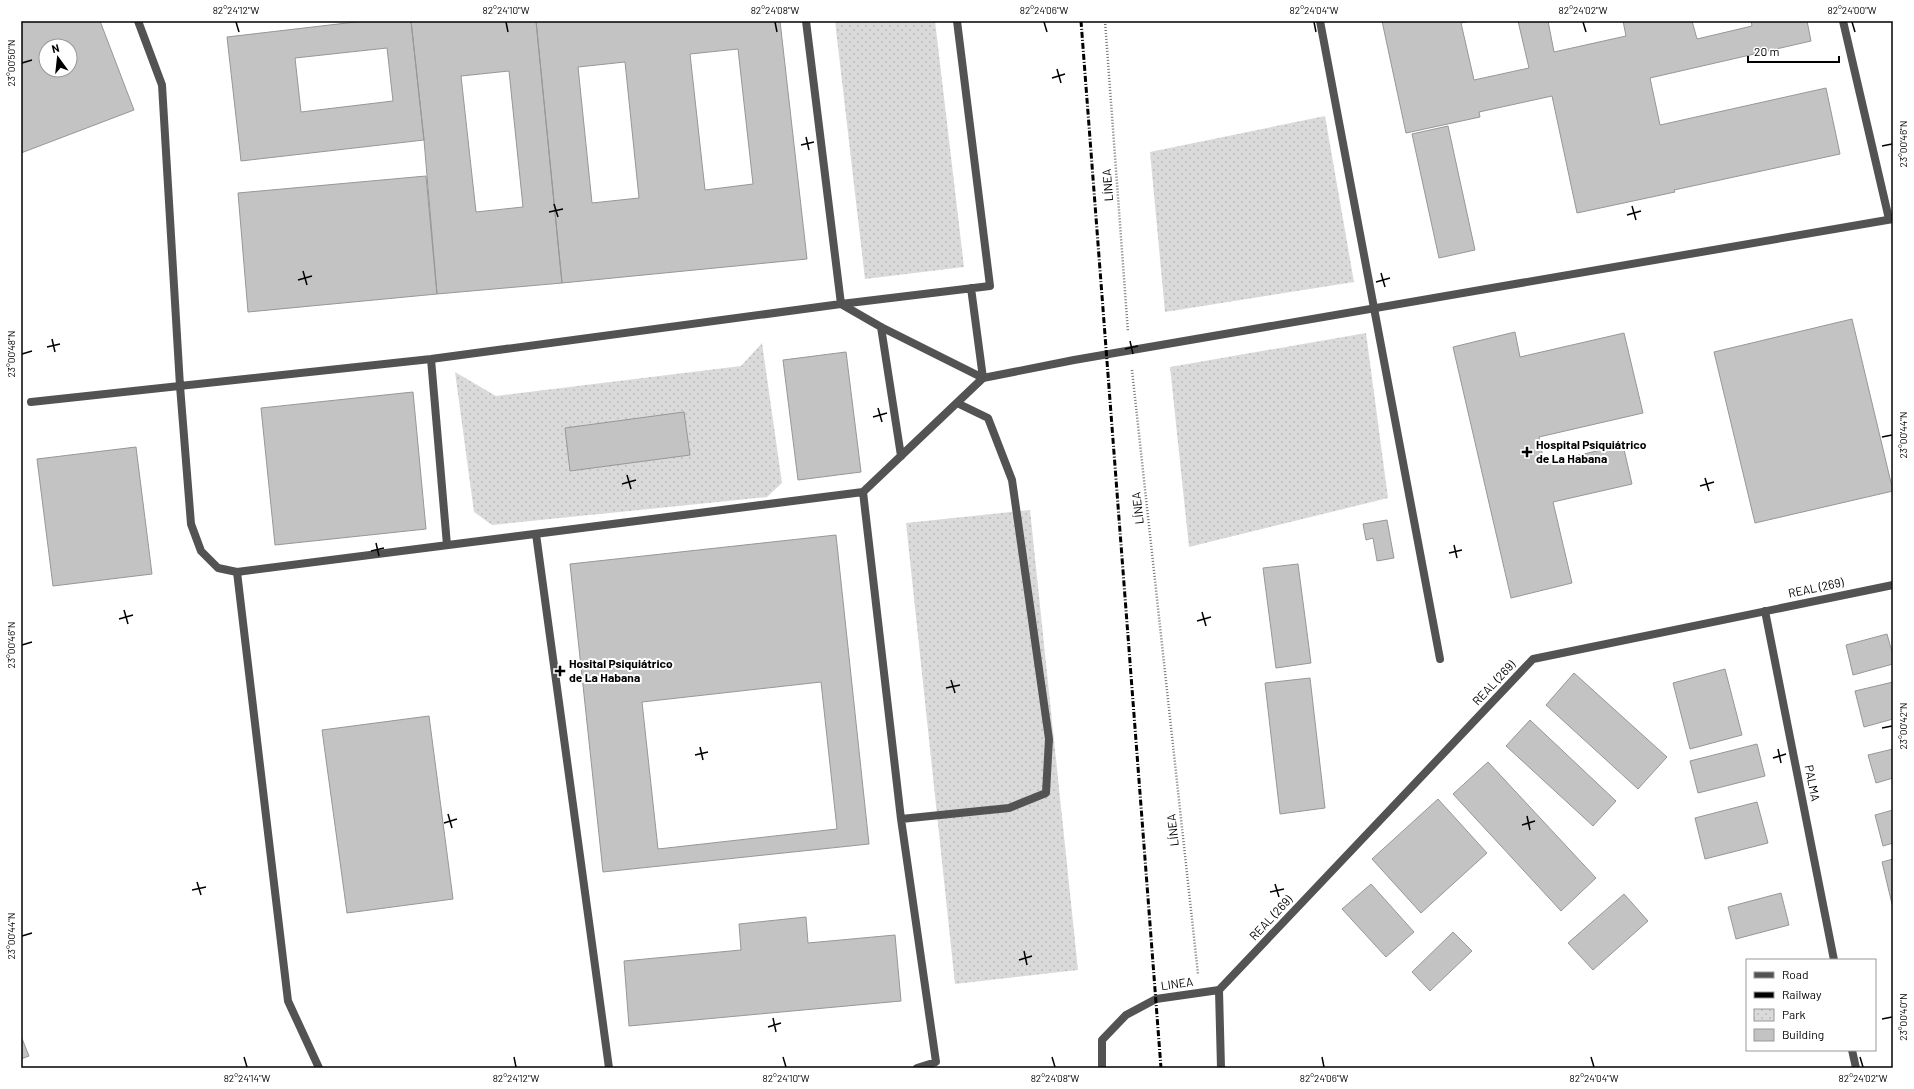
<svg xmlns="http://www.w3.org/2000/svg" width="1914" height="1089" viewBox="0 0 1914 1089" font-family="Barlow,sans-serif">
<defs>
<pattern id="park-dots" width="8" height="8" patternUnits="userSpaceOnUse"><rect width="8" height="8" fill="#dadada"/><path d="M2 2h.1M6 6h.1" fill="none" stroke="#b9b9b9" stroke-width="1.8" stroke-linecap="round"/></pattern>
</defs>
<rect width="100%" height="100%" fill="#fff"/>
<path fill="url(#park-dots)" d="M835,21h100l29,246 -99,12z
M1325,116l29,166 -189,30 -15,-160z
M1366,333l22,165 -199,49 -19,-180z
M762,343l20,140 -15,14 -275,28 -18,-13 -19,-140 41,24 245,-30z
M1030,510l48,460 -123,14 -49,-461z"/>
<path fill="#c3c3c3" stroke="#979797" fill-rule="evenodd" d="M21,21h79l34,89 -113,43zM46,46h24v24h-24z
M364,21h47l13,119 -183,21 -14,-124zM387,48l6,53 -92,11 -6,-54z
M411,21h125l26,262 -125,11 -13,-154zM509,71l14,136 -47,5 -15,-136z
M536,21h244l27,238 -245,24zM738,49l15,135 -48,6 -15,-136zM625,62l14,136 -47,5 -14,-136z
M1382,21h89l-10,2 13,57 55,-12 -11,-47h30l6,31 72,-16 -3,-15h69l5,18 55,-13 -1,-5h56l4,20 -161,37 10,47 166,-37 14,66 -166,36 1,2 -98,21 -25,-117 -73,16 1,5 -74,16z
M1448,126l27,124 -36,8 -27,-124z
M426,176l11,118 -189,18 -10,-119z
M1852,319l41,172 -138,32 -41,-171z
M1515,332l5,25 104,-24 19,80 -104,24 5,26 79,-18 9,39 -79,18 19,81 -61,15 -58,-251z
M846,352l15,120 -63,8 -15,-120z
M413,392l13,137 -151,16 -14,-137z
M684,412l6,43 -120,16 -5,-43z
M136,447l16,127 -99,12 -16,-127z
M1387,520l7,38 -17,3 -4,-23 -7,2 -3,-16z
M836,535l33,309 -266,28 -33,-308zM821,682l16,147 -179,20 -16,-147z
M1298,564l13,99 -35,5 -13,-100z
M1887,634l6,22v8l-40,11 -7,-30z
M1725,669l17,66 -52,14 -17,-66z
M1574,673l93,84 -29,32 -92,-84z
M1310,678l15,130 -45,6 -15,-131z
M1893,682v37l-29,8 -9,-36z
M429,716l24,183 -106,14 -25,-183z
M1530,720l86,81 -23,25 -87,-80z
M1757,744l8,32 -67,17 -8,-32z
M1893,749v29l-17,5 -8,-28z
M1488,762l108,116 -35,33 -108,-117z
M1438,799l49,54 -66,60 -49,-54z
M1757,802l11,41 -63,16 -10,-41z
M1893,810v33l-10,3 -8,-31z
M1893,859v45h-1l-10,-42z
M1371,884l43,48 -28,25 -44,-48z
M1781,893l8,32 -53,14 -8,-32z
M1624,894l24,27 -55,49 -25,-27z
M806,917l2,26 87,-8 6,66 -272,25 -5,-65 117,-11 -2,-26z
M1453,932l19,19 -42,40 -18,-19z
M21,1036l8,20 -8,3z"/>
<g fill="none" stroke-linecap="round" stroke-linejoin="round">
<path stroke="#757575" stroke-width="2.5" stroke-dasharray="1 2" stroke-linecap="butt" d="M1105,21l23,311
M1132,370l66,604"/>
<path stroke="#535353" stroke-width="8" d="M806,21l35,283 149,-18 -33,-265
M1320,21l120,638
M1843,21l46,198
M971,288l12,90
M881,327l20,129
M431,359l16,186
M31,402l400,-43 410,-55 40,23 102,51 -120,114 -626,80 -19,-4 -17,-17 -10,-27 -11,-138 -18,-301 -24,-64
M863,492l38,327 35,243 -19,6
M536,534l73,534
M237,572l51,429 31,67
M901,819l108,-11 37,-15 3,-54 -37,-259 -24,-62 -31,-15"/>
<path stroke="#535353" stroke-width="8" d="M983,378l91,-18 819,-141
M1765,611l69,349
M1219,990l314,-331 360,-74
M1219,990l2,78
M1852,1050l4,18
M1102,1068v-28l24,-25 30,-16 63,-9"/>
<path stroke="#000" stroke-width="3" stroke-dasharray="6 2 1 2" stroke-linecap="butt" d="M1081,21l80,1047"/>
</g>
<path fill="none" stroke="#000" stroke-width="1.5" d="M236,22l3,10M506,22l2,10M775,22l2,10M1044,22l3,10M1314,22l2,10M1583,22l3,10M1852,22l3,10M22,63l10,-3M1057,69l4,14M1052,78l13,-4M806,137l3,13M801,145l13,-3M1882,146l10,-2M554,204l4,13M1632,206l4,14M549,212l14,-3M1627,215l14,-4M303,271l4,14M1381,273l4,14M298,280l14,-4M1376,282l14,-4M52,339l3,13M1130,341l3,13M47,347l13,-3M1125,349l13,-3M22,354l10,-3M878,408l4,14M873,417l14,-4M1882,437l10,-2M627,475l4,14M1705,478l4,13M622,484l14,-4M1700,486l14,-4M376,543l3,13M1454,545l3,13M371,551l13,-3M1449,553l13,-3M124,610l4,14M1202,612l4,14M119,619l14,-4M1197,621l14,-4M22,645l10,-3M951,680l4,13M946,688l14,-3M1882,728l10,-2M700,747l3,13M1778,749l3,14M695,755l13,-3M1773,758l13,-4M448,814l4,14M1527,816l3,14M444,823l13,-4M1522,825l13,-4M197,882l4,13M1275,884l4,13M192,890l14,-3M1270,892l14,-3M22,936l10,-3M1024,951l3,14M1019,960l13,-4M773,1018l3,14M1882,1019l10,-2M768,1027l13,-4M244,1057l3,10M514,1057l2,10M783,1057l3,10M1052,1057l3,10M1322,1057l2,10M1591,1057l3,10M1860,1057l3,10"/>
<g fill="#000" stroke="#fff" stroke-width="1.5">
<path d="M1525 446h4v4h4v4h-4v4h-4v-4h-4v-4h4z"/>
<path d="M558 665h4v4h4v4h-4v4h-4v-4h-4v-4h4z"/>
</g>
<g text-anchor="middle" stroke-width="4" stroke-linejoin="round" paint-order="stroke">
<g font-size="12" fill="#000" stroke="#fff">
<text transform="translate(1108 185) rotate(-94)" y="4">LÍNEA</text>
<text transform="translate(1138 508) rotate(-96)" y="4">LÍNEA</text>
<text transform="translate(1816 588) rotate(-12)" y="4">REAL (269)</text>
<text transform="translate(1494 683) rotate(-47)" y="4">REAL (269)</text>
<text transform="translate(1812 783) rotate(79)" y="4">PALMA</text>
<text transform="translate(1173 830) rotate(-96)" y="4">LÍNEA</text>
<text transform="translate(1271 918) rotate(-47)" y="4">REAL (269)</text>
<text transform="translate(1177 984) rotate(-8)" y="4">LINEA</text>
</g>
<g font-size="12" font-weight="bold" fill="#000" stroke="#fff" text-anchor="start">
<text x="1536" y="449">Hospital Psiquiátrico<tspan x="1536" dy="14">de La Habana</tspan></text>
<text x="569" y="668">Hosital Psiquiátrico<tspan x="569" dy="14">de La Habana</tspan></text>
</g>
</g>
<rect width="1914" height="1089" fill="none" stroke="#ffffff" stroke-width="44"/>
<rect x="1746" y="959" width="130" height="92" fill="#ffffff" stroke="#999999"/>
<rect x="1754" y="972" width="20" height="6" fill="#535353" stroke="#999999"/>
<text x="1782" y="979" font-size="12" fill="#000000">Road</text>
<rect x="1754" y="992" width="20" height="6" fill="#000000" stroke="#999999"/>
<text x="1782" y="999" font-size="12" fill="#000000">Railway</text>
<rect x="1754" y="1009" width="20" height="12" fill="url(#park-dots)" stroke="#999999"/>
<text x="1782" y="1019" font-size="12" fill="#000000">Park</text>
<rect x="1754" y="1029" width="20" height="12" fill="#c3c3c3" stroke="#999999"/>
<text x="1782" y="1039" font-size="12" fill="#000000">Building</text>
<g transform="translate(58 58) rotate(345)"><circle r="19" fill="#ffffff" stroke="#999999"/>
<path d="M0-3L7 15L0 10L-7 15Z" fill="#000000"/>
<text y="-6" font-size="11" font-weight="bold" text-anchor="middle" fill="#000000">N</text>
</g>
<path d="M1748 56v6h91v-6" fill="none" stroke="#000000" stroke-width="2"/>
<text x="1754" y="56" font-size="12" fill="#000000" stroke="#ffffff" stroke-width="3" paint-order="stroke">20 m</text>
<rect x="22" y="22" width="1870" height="1045" fill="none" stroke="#000" stroke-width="1.5"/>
<g font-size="10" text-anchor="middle" fill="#000">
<text x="236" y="14">82°24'12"W</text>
<text x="506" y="14">82°24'10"W</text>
<text x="775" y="14">82°24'08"W</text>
<text x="1044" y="14">82°24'06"W</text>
<text x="1314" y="14">82°24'04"W</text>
<text x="1583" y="14">82°24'02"W</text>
<text x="1852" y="14">82°24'00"W</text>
<text transform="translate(11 63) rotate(-90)" y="4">23°00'50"N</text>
<text transform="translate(1903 144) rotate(-90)" y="4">23°00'46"N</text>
<text transform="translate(11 354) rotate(-90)" y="4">23°00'48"N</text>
<text transform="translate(1903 435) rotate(-90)" y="4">23°00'44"N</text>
<text transform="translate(11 645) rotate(-90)" y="4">23°00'46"N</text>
<text transform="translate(1903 726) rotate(-90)" y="4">23°00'42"N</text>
<text transform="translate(11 936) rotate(-90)" y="4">23°00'44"N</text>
<text transform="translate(1903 1017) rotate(-90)" y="4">23°00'40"N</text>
<text x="247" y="1082">82°24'14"W</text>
<text x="516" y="1082">82°24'12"W</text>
<text x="786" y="1082">82°24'10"W</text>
<text x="1055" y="1082">82°24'08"W</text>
<text x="1324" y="1082">82°24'06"W</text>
<text x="1594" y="1082">82°24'04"W</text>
<text x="1863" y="1082">82°24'02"W</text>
</g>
</svg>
